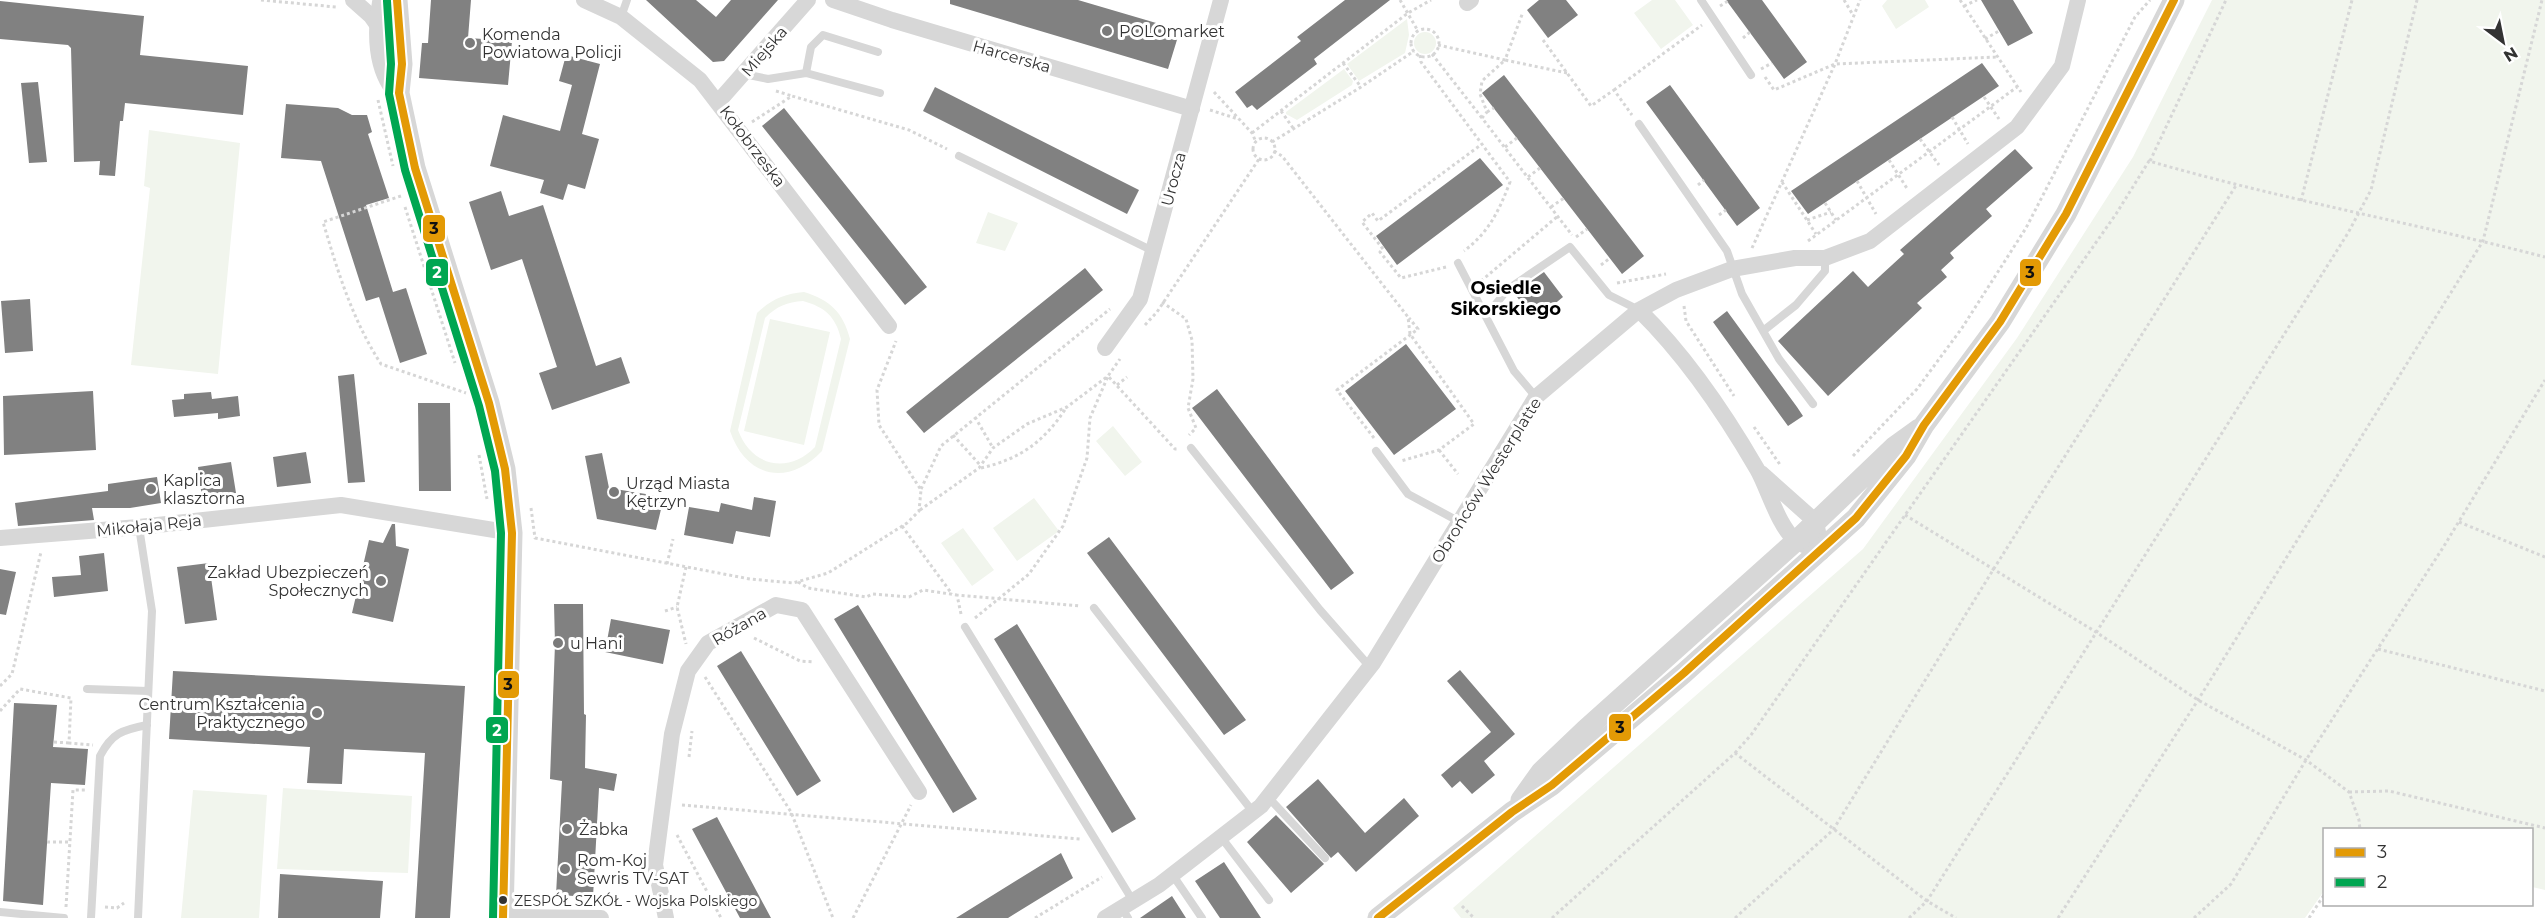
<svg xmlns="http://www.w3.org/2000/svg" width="2545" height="918" viewBox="0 0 2545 918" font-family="Montserrat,sans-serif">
<rect width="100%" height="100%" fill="#fff"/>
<path fill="#f1f5ed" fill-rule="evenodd" d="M1652,0h23l18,25 -32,24 -27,-36z
M1887,0h38l4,7 -33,22 -14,-23z
M2212,0h333v890l-13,-3v-57h-208v61l-19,27h-844l-8,-10 410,-359 154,-211 116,-181z
M1407,19l2,16 -4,18 -46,28 -12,-17z
M1414 43a11 11 0 1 1 22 0a11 11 0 1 1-22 0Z
M1344,69l9,12 -1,4 -55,35 -11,-6v-2z
M149,130l91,13 -22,231 -87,-9 19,-177 -6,-2z
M988,212l30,11 -13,28 -29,-8z
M804,292c26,8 39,20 46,47l-28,112c-34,36 -76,27 -92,-20l27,-118c15,-14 27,-19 47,-21zM803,301c22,6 33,16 38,38l-26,108c-27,28 -64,19 -77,-17l27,-112c12,-12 22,-16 38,-17z
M770,319l60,13 -26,113 -60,-14z
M1113,426l29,36 -17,14 -29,-35z
M1034,498l25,33 -42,30 -24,-33z
M963,528l31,42 -22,16 -31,-43z
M283,788l129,8 -4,77 -131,-4z
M193,790l74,5 -8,123h-78z"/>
<path fill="#818181" d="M431,0h40l-3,38 44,3 -4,44 -89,-7 3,-35h6z
M646,0h50l20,17 15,-17h47l-54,61 -11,1z
M950,0h128l102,30 -12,39 -218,-65z
M1345,0h45l-76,59 3,5 -60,46 -5,-5 -5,3 -12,-16 66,-51 -4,-4z
M1539,0h27l12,15 -30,23 -21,-28z
M1726,0h36l45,62 -23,17z
M1981,0h32l20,33 -25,13z
M0,1l144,15 -4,39 108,11 -5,49 -118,-12 -2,18h-3l-5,55 -16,-1 1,-14 -26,1 -3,-114 -3,-3 -68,-6z
M566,55l34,9 -18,70 17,5 -14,50 -17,-5 -5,16 -23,-7 4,-13 -54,-14 13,-51 57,16 12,-46 -13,-4z
M1982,63l17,23 -191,128 -17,-23z
M1504,75l140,181 -22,18 -140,-181z
M38,82l9,80 -18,1 -8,-80z
M1670,85l90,123 -23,18 -91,-124z
M935,87l204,103 -12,24 -204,-103z
M286,104l52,4 14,7h15l5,17 -4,2 21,64 -23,7 27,87 13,-4 21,66 -27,9 -21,-66 -13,4 -45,-140 -40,-3z
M784,108l143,179 -22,18 -143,-179z
M2015,149l18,19 -47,41 6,7 -42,37 4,5 -13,12 6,7 -30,26 5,5 -94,88 -50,-55 75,-70 15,16 36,-33 -4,-4z
M1480,158l23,27 -106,80 -21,-29z
M501,191l8,25 34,-11 53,161 25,-9 9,26 -78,27 -13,-37 18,-6 -35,-108 -31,11 -22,-68z
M1085,268l18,22 -179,143 -18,-21z
M1544,272l19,25 -22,18 -8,-9 -6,4 -13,-17z
M30,299l3,52 -28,2 -4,-52z
M1727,311l70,96 6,9 -15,10 -75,-104z
M1406,344l50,65 -62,46 -49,-64z
M354,374l11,108 -17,1 -10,-107z
M1217,389l137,184 -23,17 -139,-182z
M93,391l3,59 -92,5 -1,-59z
M211,392l1,7 26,-3 2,20 -22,3v-6l-44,4 -2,-17 12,-1v-5z
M418,403h32l1,88h-32z
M306,452l5,31 -34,4 -4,-30z
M602,453l7,35 55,9 -8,33 -59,-11 -12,-63z
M231,462l5,31 -34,5 -4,-31z
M157,477l4,26 -31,5h-38l2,12 -76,6 -3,-23 93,-12v-7z
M754,497l22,4 -6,36 -34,-6 -3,13 -49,-9 5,-28 30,5 2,-9 31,7z
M392,524h3l1,22 13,3 -16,73 -41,-9 17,-73 14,3z
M1109,537l137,183 -22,15 -137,-182z
M104,553l4,38 -54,6 -2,-20 29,-2 -2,-19z
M209,563l8,57 -32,4 -8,-57z
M0,569l16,3 -10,43 -6,-1z
M554,604h29l1,110 2,1 -1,53 32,6 -3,17 -15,-3 -6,109 -37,-2 6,-114 -12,-2 5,-135z
M858,605l119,194 -24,14 -119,-194z
M611,619l59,11 -7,34 -58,-12z
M1017,624l119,195 -24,14 -118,-194z
M741,651l80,130 -24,15 -80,-130z
M1460,670l55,64 -31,27 11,14 -23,19 -12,-13 -8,7 -11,-13 50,-43 -44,-51z
M173,671l292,15 -15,232h-35l10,-165 -81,-4 -2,35 -35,-1 3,-36 -141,-8z
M14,703l43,2 -4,42 35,2 -3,36 -34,-2 -8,122 -40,-4z
M1318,779l47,54 39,-35 15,18 -63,56 -18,-20 -7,6 -45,-51z
M1276,815l48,49 -33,29 -44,-51z
M717,817l54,101h-31l-48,-89z
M1061,853l12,25 -65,40h-52z
M1224,862l37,56h-41l-25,-37z
M280,874l103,7 -3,37h-102z
M1172,896l14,22h-46z"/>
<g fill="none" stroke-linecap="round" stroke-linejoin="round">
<path stroke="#d6d6d6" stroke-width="3" stroke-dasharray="3 3" stroke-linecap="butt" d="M261,0l75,7
M1400,0l18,31
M1844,0l9,15
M1960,0l61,92
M1720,6l8,-5
M1964,6l13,-6
M1411 43a14 14 0 1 1 28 0a14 14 0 1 1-28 0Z
M1743,38l7,-6
M1985,39l14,-8
M1543,40l48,66 23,-16 18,25
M1438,45l67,15 18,-48
M1432,54l50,64
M1420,55l1,7 89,120c-11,29 -21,50 -46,69
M1343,63l18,24
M1761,69l11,-6
M1567,73l-62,-13 -23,21 -2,13 7,18 -5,6 90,117
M1765,77l9,13 61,-26 162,-7
M1614,90l88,-65
M776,91l16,5
M1214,92l38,41 4,9
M1984,97l15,22
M378,100l15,66
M1210,110l28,9
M1281,111l12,17
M1487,112l7,-4
M1952,117l16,27
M752,122l40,-26 117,34 38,19
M1252,133l156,-120 23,-13
M1253 149a11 11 0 1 1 22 0a11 11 0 1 1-22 0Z
M1920,139l19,26
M1272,142l89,-55 53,-36
M1505,147l12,-9
M1274,151l8,5 126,161 2,17 64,90 -35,26 -38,11
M1889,160l19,30
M2150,161l76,-161
M1528,177l12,-9
M1857,181l19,33
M1782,182l34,52
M1698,185l6,-5
M401,196l-78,26c15,50 29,97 58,142l85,29
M2301,201l51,-201
M1825,203l11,17
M405,207l50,156
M1551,207l13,-9
M1719,215l7,-5
M1807,220l24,-8
M1576,237l11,-8
M1808,241l209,-154
M1752,248l83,-184 25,-64
M1601,265l9,-7
M1446,267l-45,11 -21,-26 3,-3 -21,-27 10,-9 6,8 104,-77
M1481,281l77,-65
M1617,283l49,-9
M1162,302l24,17 6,21 1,39 -5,29 8,20 -7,7
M1684,306l2,15 48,75
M1145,325l12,-13 102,-153
M1117,385l10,-8
M975,417l18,31
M1754,427l27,39
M953,435l28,31
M1374,438l-37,-48 81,-61 -9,-11
M1439,450l19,24
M479,455l8,44
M1853,456l64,-67 45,-61 64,-100 109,-211 15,-17
M981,468c39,-9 63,-26 85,-60
M921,489l20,-43 169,-137
M531,508l4,30 215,41 43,4 35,-10 79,-50 12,-12 2,-21 -42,-65 -2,-35 19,-49
M920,510l59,-42 14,-20 34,-24 40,-17 41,-31 12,-17
M1905,515l191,117 102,68 108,60 43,32 10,28 1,10
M2459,522l86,35
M902,526l50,68
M667,564l6,-25
M686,567l-9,40 9,37
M798,582l10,6 58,9 7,-3 36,3 14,-7 34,5
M665,611l12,-4
M961,614l-4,-19 123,11
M975,618l54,-44 34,-48 24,-68 3,-40 18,-42 67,73h4
M754,638l46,23 14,1
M2378,649l167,42
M705,677l86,135 42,106
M0,686l12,-12 29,-122
M0,711l20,-22 51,9 -2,45 24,2
M54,742l15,1
M1735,753l16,-18 365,-521 33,-53c131,38 265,62 396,96
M689,757l3,-26
M2349,792l40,-1 156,37
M682,805l398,34
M677,835l44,83
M47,842h23
M1462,906l12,12
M66,907l7,-117h12
M105,907l12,1 7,-5
M853,918l58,-113
M1035,918l67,-41
M1552,918l183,-165 192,148 29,17
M1735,918l98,-88 160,-260 244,-386
M1909,918l18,-17 421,-668 23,-43 46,-190
M2058,918l140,-218 285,-459 59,-241
M2194,918l37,-34 75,-124 138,-214 101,-166
M2309,918l15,-23"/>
<path stroke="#d7d7d7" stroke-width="8" d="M1701,0l50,75
M621,17l6,-17
M806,73l5,-26 12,-12 55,17
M744,74l24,5 38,-6 74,20
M1639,124l88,127 15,43 37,65 34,45
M959,156l194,95
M1458,263l56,108 22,26
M1486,316l22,-27 62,-42 39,48 30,15
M1763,331l33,-26 29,-34v-13
M1191,448l129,162 50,57
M1376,451l32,43 50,27
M1094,608l159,204
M965,627l168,274
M87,689l61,2
M1268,797l57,61
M1221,837l48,63
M1172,874l30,44
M1122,908l6,10
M0,912l64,6
M91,918l9,-162c12,-23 22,-26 47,-31
M138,918l14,-307 -13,-84"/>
<path stroke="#d7d7d7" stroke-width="16" d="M353,0l18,16 10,14
M584,0l37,17 79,63 189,246
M833,0l59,20 300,89
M1467,3l4,-3
M719,101l89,-101
M1639,310c47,46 85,102 118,159 11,19 21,57 39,72 7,5 19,8 26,11
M1105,348l35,-49 81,-299
M1761,473l55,49 6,30
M0,538l139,-11 202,-22 171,28
M503,917l98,1
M666,918l-11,-53 17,-131 16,-63 20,-28 68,-38 26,5 117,182
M1105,918l54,-33 102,-79 112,-143 163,-266 103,-87 37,-20 56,-21 63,-11h30l45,-17 147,-114 45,-61 16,-66"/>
<path stroke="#d7d7d7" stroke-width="21" d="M383,0c-6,31 -6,69 16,93
M397,0l5,64 -3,29 16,75 74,235 16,66 7,64 -9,385
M1521,800l20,-28 44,-42 211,-189 98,-94 25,-18
M1378,918l134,-106 40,-27 132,-112 172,-155 50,-62 18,-31 76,-103 66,-108 108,-214"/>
<g stroke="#fff" stroke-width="12">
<path id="bus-1" d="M397,0l5,64 -3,29 16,75 74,235 16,66 7,64 -9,385
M1378,918l134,-106 40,-27 132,-112 172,-155 50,-62 18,-31 76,-103 66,-108 108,-214"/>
</g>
<g stroke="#fff" stroke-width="12">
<path id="bus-2" d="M387,1l4,63 -2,30 16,76 74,236 16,65 6,62 -8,385"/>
</g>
<use href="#bus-1" stroke="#e39a05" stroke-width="8"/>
<use href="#bus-2" stroke="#00a651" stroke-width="8"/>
</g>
<g fill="#7a7a7a" stroke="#fff" stroke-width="2">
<circle cx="1107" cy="31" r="6"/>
<circle cx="470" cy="43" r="6"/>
<circle cx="151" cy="489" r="6"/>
<circle cx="614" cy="492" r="6"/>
<circle cx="381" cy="581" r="6"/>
<circle cx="558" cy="643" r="6"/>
<circle cx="317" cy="713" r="6"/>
<circle cx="567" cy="829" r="6"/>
<circle cx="565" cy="869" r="6"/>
</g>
<circle fill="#333" stroke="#fff" stroke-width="2" cx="503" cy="900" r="5"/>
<g text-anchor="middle" stroke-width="6" stroke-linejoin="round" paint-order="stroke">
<g font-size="14" fill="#333" stroke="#fff" text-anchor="start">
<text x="514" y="906">ZESPÓŁ SZKÓŁ - Wojska Polskiego</text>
</g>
<g font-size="16" fill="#333" stroke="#fff" text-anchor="start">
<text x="1119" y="37">POLOmarket</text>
<text x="482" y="40">Komenda<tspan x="482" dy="18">Powiatowa Policji</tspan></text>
<text x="163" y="486">Kaplica<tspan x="163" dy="18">klasztorna</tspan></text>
<text x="626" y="489">Urząd Miasta<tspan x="626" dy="18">Kętrzyn</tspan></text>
<text x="369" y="578" text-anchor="end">Zakład Ubezpieczeń<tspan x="369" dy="18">Społecznych</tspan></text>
<text x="570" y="649">u Hani</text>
<text x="305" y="710" text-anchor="end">Centrum Kształcenia<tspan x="305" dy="18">Praktycznego</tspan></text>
<text x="579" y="835">Żabka</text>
<text x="577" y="866">Rom-Koj<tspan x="577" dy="18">Sewris TV-SAT</tspan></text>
</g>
<g font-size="16" fill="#333" stroke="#fff">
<text transform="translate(764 51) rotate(-49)" y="6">Miejska</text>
<text transform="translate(1012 56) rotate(16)" y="6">Harcerska</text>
<text transform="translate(753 146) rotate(53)" y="6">Kołobrzeska</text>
<text transform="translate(1173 179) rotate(-75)" y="6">Urocza</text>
<text transform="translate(1486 480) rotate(-58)" y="6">Obrońców Westerplatte</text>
<text transform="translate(149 525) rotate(-6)" y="6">Mikołaja Reja</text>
<text transform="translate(739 626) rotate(-30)" y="6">Różana</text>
</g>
<g font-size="18" font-weight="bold" fill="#000" stroke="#fff">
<text x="1506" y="294">Osiedle<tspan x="1506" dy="21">Sikorskiego</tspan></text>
</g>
</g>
<g stroke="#fff" stroke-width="2">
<rect x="422" y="214" width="24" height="29" rx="6" fill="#e39a05"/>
<rect x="425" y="258" width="24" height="29" rx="6" fill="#00a651"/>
<rect x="2019" y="258" width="23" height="29" rx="6" fill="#e39a05"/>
<rect x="497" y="670" width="23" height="29" rx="6" fill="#e39a05"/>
<rect x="1608" y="713" width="24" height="29" rx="6" fill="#e39a05"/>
<rect x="485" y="716" width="24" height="28" rx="6" fill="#00a651"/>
</g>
<g font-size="16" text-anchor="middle" font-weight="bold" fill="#fff">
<text x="437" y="278">2</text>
<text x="497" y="736">2</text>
</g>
<g font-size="16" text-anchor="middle" font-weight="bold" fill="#111">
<text x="434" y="234">3</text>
<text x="2030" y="278">3</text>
<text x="508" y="690">3</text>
<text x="1620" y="733">3</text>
</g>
<rect x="2323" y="828" width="210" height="78" fill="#ffffff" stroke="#adadad" stroke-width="1.5"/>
<rect x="2335" y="848" width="30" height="9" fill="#e39a05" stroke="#adadad" stroke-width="1.5"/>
<text x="2377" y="858" font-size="18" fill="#333333">3</text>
<rect x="2335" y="878" width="30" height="9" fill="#00a651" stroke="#adadad" stroke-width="1.5"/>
<text x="2377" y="888" font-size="18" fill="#333333">2</text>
<g transform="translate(2503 42) rotate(148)" stroke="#ffffff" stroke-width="4.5" paint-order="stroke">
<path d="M0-4.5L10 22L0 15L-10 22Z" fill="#333333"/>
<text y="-9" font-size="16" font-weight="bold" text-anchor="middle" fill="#333333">N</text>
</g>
</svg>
